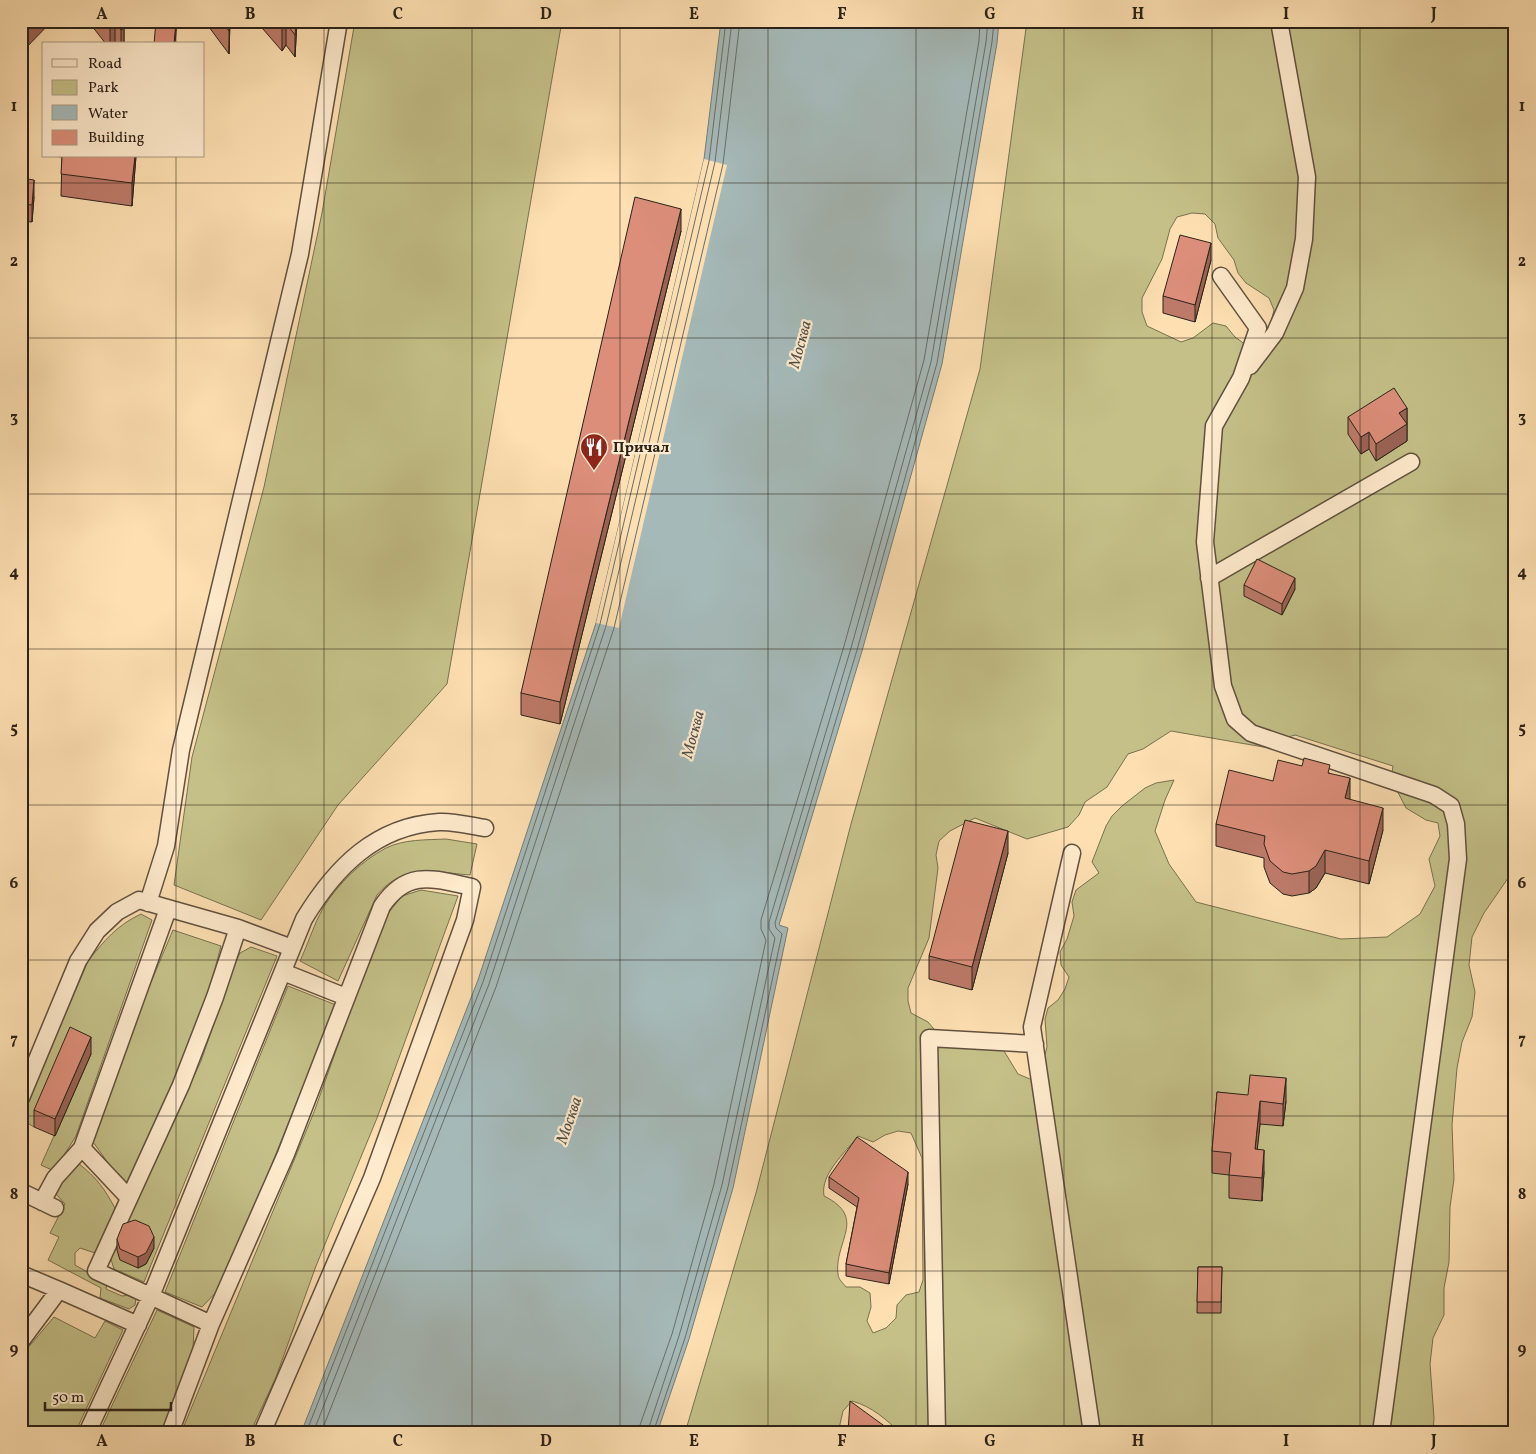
<svg xmlns="http://www.w3.org/2000/svg" width="1536" height="1454" viewBox="0 0 1536 1454" font-family="Vollkorn,serif">
<rect width="100%" height="100%" fill="#fddfb1"/>
<filter id="stains"><feTurbulence type="fractalNoise" baseFrequency=".004" numOctaves="4"/><feColorMatrix values="0 0 0 0 .2 0 0 0 0 .09 0 0 0 0 .02 0 0 0 .5 -.17"/></filter>
<radialGradient id="worn" r=".72"><stop offset=".6" stop-color="#630" stop-opacity="0"/><stop offset="1" stop-color="#630" stop-opacity=".3"/></radialGradient>
<path fill="#c4c088" stroke="#787150" fill-rule="evenodd" d="M355,21h207l-115,663 -109,121 -77,115 -87,-35 18,-128 72,-270 58,-274z
M1027,21h488v847l-31,45 -12,24 -3,28 6,27 -3,25 -10,25 -5,26 -5,57 2,54 -4,28 -1,55 -5,26v27l-11,23 -3,26 4,54 -1,15h-532c-16,-14 -28,-26 -49,-32l-9,10 -5,22h-153l71,-240 95,-369 129,-455zM1192,213l13,1 10,10 3,14 16,22 4,13 8,10 23,15 5,12 -3,12 -13,24 -12,-1 -11,-8 -9,-11 -13,-3 -20,15 -12,4 -34,-16 -5,-14v-14l20,-39 8,-30 7,-12zM1171,731l104,18 7,-10 13,-4 98,31 -2,13 15,29 20,12 12,3 2,13 -11,23 6,27 -15,28 -33,23 -46,2 -145,-37 -27,-38 -14,-33 10,-31 9,-20 -18,3 -11,5 -23,18 -10,10 -6,10 -14,36 7,11 -23,17 -4,12 2,14 -7,23 -7,13 1,13 8,12 -4,12 -7,11 -10,8 -3,11 2,28 -7,26 -10,6 -12,-5 -14,-23 -10,-9 -50,-1 -16,-19 -17,-9 -3,-12v-13l21,-50 9,-70 -2,-13 3,-14 11,-10 25,-13 52,21 41,-12 11,-12 6,-13 22,-15 21,-33 15,-5zM898,1131l13,2 11,25 1,122 -4,12 -13,3 -9,10 -1,13 -10,10 -13,5 -6,-12 4,-14 -1,-14 -10,-6h-14c-3,-4 -8,-8 -8,-13 -4,-33 30,-56 -14,-78 -4,-22 21,-43 34,-60l15,6 12,-7z
M446,839l31,5 -7,31c-37,-3 -66,-12 -93,20l-39,86 -38,-20c8,-17 14,-37 23,-53 15,-24 38,-47 63,-60 18,-9 41,-8 60,-9z
M421,890l37,6 -81,222 -61,148 -40,111 -26,56h-69l133,-321 52,-145 20,-51 16,-20z
M141,914l11,6 -76,216 -22,35 -13,-6 50,-112 -57,74 -13,-8 67,-158c16,-20 29,-36 53,-47z
M173,930l48,16 -14,53 -32,86 -46,97h-7l-29,-40 42,-122z
M251,947l26,9 -133,326 -30,-13 -4,-13 91,-195 34,-98 5,-10z
M288,986l48,19 -113,280 -21,22 -37,-15z
M78,1163c20,16 26,25 38,47l-21,43 -15,-5 -5,5v12l32,18 -1,6 16,7 8,-1 6,3 -1,7 -6,4 -29,-11 1,-10 -53,-28 11,-23 -9,-4 15,-29 -9,-10 4,-17z
M157,1310l37,17 -1,23 -32,83h-62z
M54,1317l41,21 10,-17 18,9 -48,103h-54v-77z"/>
<path fill="#a5b9b8" stroke="#747d78" d="M721,21h278l-2,22 -55,321 -80,287 -83,274 9,3 -55,260 -44,151 -32,94h-356l177,-453 118,-357 108,-464z"/>
<path fill="#fddfb1" d="M704,159l23,6 -108,463 -23,-5z"/>
<g fill="none" stroke-linecap="round" stroke-linejoin="round">
<path stroke="#686e68" stroke-width="1" d="M306,1433l177,-451 117,-358 109,-463 17,-140
M313,1433l176,-449 117,-358 109,-464 17,-141
M321,1433l175,-446 118,-359 109,-464 17,-143
M639,1433l1,-8 32,-91 42,-150 52,-244 -5,-11v-9l83,-274 80,-286 55,-319 1,-20
M647,1433l32,-97 43,-151 53,-247 -6,-9v-7l82,-274 80,-286 55,-320 2,-21
M653,1433l32,-95 43,-151 54,-253 -6,-6 -1,-5 82,-273 80,-287 55,-321 2,-21"/>
<g stroke="#60513f" stroke-width="19">
<path id="minor" d="M1221,276l37,52 -17,50 -27,48 -9,116 18,144 12,33 16,14 183,62 17,11 5,18 2,35 -77,574
M1250,366l25,-33 20,-45 9,-49 3,-62 -28,-156
M1209,578l202,-116
M1072,853l-40,174 60,406
M148,903l18,-57 15,-96 119,-496 39,-233
M283,972l63,25
M21,1098l57,-137 19,-30 20,-19 22,-12 99,28 54,20
M26,1194l29,14
M129,1198l-47,-50 86,-239
M42,1202l13,-24 27,-30
M21,1274l38,16
M211,1324l-115,-53 85,-186 34,-88 23,-69
M21,1341l38,-51 79,35
M87,1433l64,-137 153,-377c31,-51 71,-93 135,-97 15,-1 32,4 46,6
M170,1433l41,-109 75,-170 96,-248c26,-38 52,-27 90,-19l-7,33 -93,258 -110,255
M937,1433l-8,-395 106,6"/>
</g>
<use href="#minor" stroke="#feeacc" stroke-width="16"/>
</g>
<path fill="#bd7a69" stroke="#2b2219" d="M88,21h36v23h-18z
M209,21h21l-1,33 -20,-27z
M256,21h41l-2,36 -9,-12 -4,6z
M52,156h84l-4,50 -71,-10 1,-39z
M21,178l13,19 -2,25 -11,-1z
M681,231l-121,493 -39,-9v-22z
M1211,260l-16,62 -32,-9v-17z
M1407,408v33l-31,20 -7,-12 -8,5 -13,-20v-17z
M1244,585l51,4 -13,26 -38,-19z
M1330,773l20,27 33,30 -14,54 -44,-11 -9,15 -7,5 -17,3 -9,-2 -13,-11 -6,-16v-9l-48,-12v-22l57,-43z
M1008,853l-36,137 -43,-11v-23z
M91,1054l-36,82 -21,-9v-17z
M1217,1092l69,9 -3,25 -23,-2 -3,25 7,23 -2,29 -33,-3v-23l-17,-2v-22z
M829,1177l79,7 -19,100 -43,-8v-12l11,-57 -28,-19z
M117,1239l37,9 -8,16 -8,4 -18,-8 -3,-10z
M1198,1267h24l-1,46h-24z"/>
<path fill="#9a6355" stroke="#2b2219" d="M30,21h22l-30,31v-23z
M176,21h1l-2,23h-1z
M229,21h1l-1,33z
M296,21h1l-2,36v-22z
M115,23v21h-5v-18z
M286,23v22l-4,6v-22z
M124,28v16h-3v-14z
M135,156h1l-4,50v-23z
M34,180v17l-2,25v-17z
M681,209v22l-121,493v-22z
M1211,243v17l-16,62v-17z
M1407,408v33l-31,20v-17l23,-31z
M1369,432v17l-8,5v-17z
M1295,578v11l-13,26v-11z
M1350,778v22l-5,-2z
M1383,808v22l-14,54v-23z
M1008,831v22l-36,137v-23z
M1325,850v23l-9,15 -7,5v-22z
M91,1037v17l-36,82v-17z
M1286,1078v23l-3,25v-22z
M1260,1101v23l-5,47v-22z
M1264,1150v22l-2,29v-23z
M908,1172v12l-19,100v-11z
M154,1237v11l-8,16 -8,4v-11z"/>
<path fill="#dc8e7a" stroke="#2b2219" d="M23,21h7l-8,8z
M106,21h18v7l-3,2 -6,-7 -5,3z
M156,21h20l-2,23h-20z
M221,21h8v10z
M275,21h21l-1,14 -9,-12 -4,6z
M62,156h73l-3,27 -71,-9z
M21,178l13,2 -2,25 -11,-1z
M635,197l46,12 -121,493 -39,-9z
M1180,235l31,8 -16,62 -32,-9z
M1394,388l13,20 -8,5 8,11 -31,20 -7,-12 -8,5 -13,-20z
M1257,559l38,19 -13,26 -38,-19z
M1304,758l26,7 -2,8 22,5 -5,20 38,10 -14,53 -44,-11 -9,16 -7,5 -17,3 -9,-2 -13,-11 -6,-17 1,-8 -49,-12 13,-54 44,11 5,-21 24,6z
M965,820l43,11 -36,136 -43,-11z
M70,1027l21,10 -36,82 -21,-9z
M1250,1075l36,3 -3,26 -23,-3 -5,48 9,1 -2,28 -33,-3 2,-22 -19,-2 5,-59 31,3z
M857,1137l51,35 -19,101 -43,-9 13,-66 -30,-21z
M135,1220l14,6 5,11 -8,16 -8,4 -18,-8 -3,-10 6,-15z
M1198,1267h24l-1,35h-24z
M850,1401l44,32h-46z"/>
<path fill="none" stroke="#2b2219" stroke-width="1" stroke-opacity="0.55" d="M176,21v23M324,21v1412M472,21v1412M620,21v1412M768,21v1412M916,21v1412M1064,21v1412M1212,21v1412M1360,21v1412M176,156v1277M21,183h1494M21,338h1494M21,494h1494M21,649h1494M21,805h1494M21,960h1494M21,1116h1494M21,1271h1494"/>
<defs>
<g id="restaurant-pin" transform="scale(1.4375)"><path d="M0 17L-7.5 6A9.5 9.5 0 1 1 7.5 6Z" fill="#8f2418" stroke="#feeacc"/><path d="M-5-6h1v4h1v-4h1v4h1v-4h1v5L-1.5 .5V6h-2V.5L-5-1ZM5-6V6H3V1.5H1.5Q1.5-4 5-6Z" fill="#fff"/></g>
</defs>
<g fill-rule="evenodd">
<use href="#restaurant-pin" x="594" y="447"/>
</g>
<g text-anchor="middle" stroke-width="4.5" stroke-linejoin="round" paint-order="stroke">
<g font-size="15" font-weight="bold" fill="#2b2219" stroke="#feeacc" text-anchor="start">
<text x="613" y="452">Причал</text>
</g>
<g font-size="16" font-style="italic" fill="#504f49" stroke="#feeacc">
<text transform="translate(799 344) rotate(-75)" y="6">Москва</text>
<text transform="translate(692 734) rotate(-75)" y="6">Москва</text>
<text transform="translate(568 1120) rotate(-71)" y="6">Москва</text>
</g>
</g>
<rect width="1536" height="1454" fill="none" stroke="#fddfb1" stroke-width="55"/>
<rect x="42" y="42" width="162" height="115" fill="#feeacc" stroke="#aa9a84"/>
<rect x="52" y="59" width="25" height="8" fill="#feeacc" stroke="#aa9a84"/>
<text x="88" y="68" font-size="15" fill="#2b2219">Road</text>
<rect x="52" y="80" width="25" height="15" fill="#c4c088" stroke="#aa9a84"/>
<text x="88" y="92" font-size="15" fill="#2b2219">Park</text>
<rect x="52" y="105" width="25" height="15" fill="#a5b9b8" stroke="#aa9a84"/>
<text x="88" y="118" font-size="15" fill="#2b2219">Water</text>
<rect x="52" y="130" width="25" height="15" fill="#dc8e7a" stroke="#aa9a84"/>
<text x="88" y="142" font-size="15" fill="#2b2219">Building</text>
<path d="M45 1402v8h126v-8" fill="none" stroke="#2b2219" stroke-width="2.5"/>
<text x="52" y="1402" font-size="15" fill="#2b2219" stroke="#feeacc" stroke-width="4" paint-order="stroke">50 m</text>
<rect x="28" y="28" width="1480" height="1398" fill="none" stroke="#2b2219" stroke-width="2"/>
<g font-size="16" text-anchor="middle" font-weight="bold" fill="#2b2219">
<text x="102" y="19">A</text>
<text x="250" y="19">B</text>
<text x="398" y="19">C</text>
<text x="546" y="19">D</text>
<text x="694" y="19">E</text>
<text x="842" y="19">F</text>
<text x="990" y="19">G</text>
<text x="1138" y="19">H</text>
<text x="1286" y="19">I</text>
<text x="1434" y="19">J</text>
<text x="14" y="111">1</text>
<text x="1522" y="111">1</text>
<text x="14" y="266">2</text>
<text x="1522" y="266">2</text>
<text x="14" y="422">3</text>
<text x="1522" y="422">3</text>
<text x="14" y="577">4</text>
<text x="1522" y="577">4</text>
<text x="14" y="733">5</text>
<text x="1522" y="733">5</text>
<text x="14" y="888">6</text>
<text x="1522" y="888">6</text>
<text x="14" y="1044">7</text>
<text x="1522" y="1044">7</text>
<text x="14" y="1199">8</text>
<text x="1522" y="1199">8</text>
<text x="14" y="1354">9</text>
<text x="1522" y="1354">9</text>
<text x="102" y="1446">A</text>
<text x="250" y="1446">B</text>
<text x="398" y="1446">C</text>
<text x="546" y="1446">D</text>
<text x="694" y="1446">E</text>
<text x="842" y="1446">F</text>
<text x="990" y="1446">G</text>
<text x="1138" y="1446">H</text>
<text x="1286" y="1446">I</text>
<text x="1434" y="1446">J</text>
</g>
<rect width="100%" height="100%" filter="url(#stains)"/>
<rect width="100%" height="100%" fill="url(#worn)"/>
</svg>
